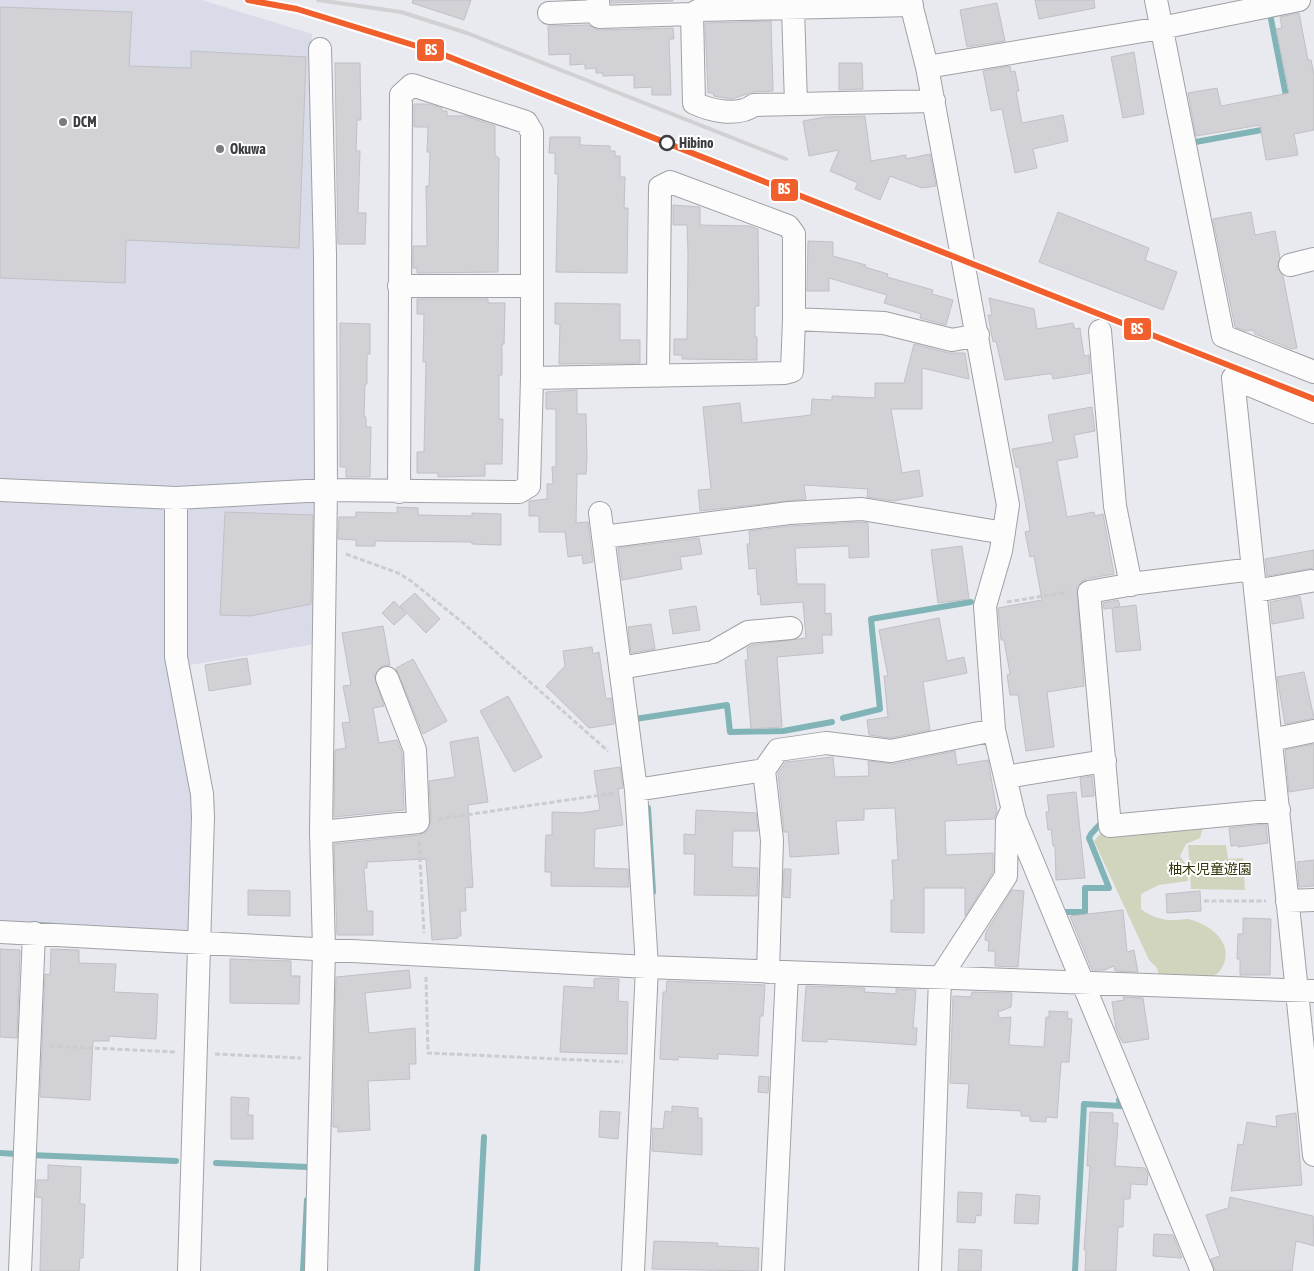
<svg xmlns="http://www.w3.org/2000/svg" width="1314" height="1271" viewBox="0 0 1314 1271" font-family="'Asap Condensed','Noto Sans JP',sans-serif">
<rect width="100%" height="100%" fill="#e8eaf0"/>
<path fill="#d9dce8" d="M0,0h202l110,34 6,453 -3,157 -125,21 25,137 -8,133 -207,-9z"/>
<path fill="#d1d5be" d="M1203,828l-3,10 -14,6 -6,12 6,9 2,16 -29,4 -18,9v15c10,8 23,12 36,11 4,0 11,-2 15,0 16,5 38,19 33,40 -2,8 -6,14 -14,17h-52l-2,-9 -8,-8 -55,-119 10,-11z
M1188,845h38l2,14 15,-1 2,32 -54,-1z"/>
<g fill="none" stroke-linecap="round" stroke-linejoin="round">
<path stroke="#80b4b7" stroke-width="6" d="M1271,19l16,82
M1190,143l77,-14
M843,718l37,-9 -9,-90 100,-17
M636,723l-1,-4 92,-14 3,27 53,-1 49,-9
M648,808l5,84
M1066,912h19v-24h24l-20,-50 2,-4 11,-12
M0,1153l17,1
M30,1155l146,6
M216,1163l92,4
M303,1271l4,-71
M477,1271l7,-134
M1075,1271l9,-167 37,2 -2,-6"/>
</g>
<path fill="#d1d1d6" stroke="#c0c0c5" d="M413,0h58l-7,20 -52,-17z
M611,0h62v1l-62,2z
M1035,0h59l1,8 -56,11z
M997,3l8,38 -38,6 -7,-37z
M0,7l132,5 -3,54 62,2v-17l115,6 -7,191 -173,-8 -1,43 -125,-5z
M1299,13l9,47h3l3,14v56l-20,4 4,21 -32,5 -6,-35 -64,11 -8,-43 29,-5 4,18 68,-13 -13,-64 6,-1 -2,-11z
M771,21l2,70 -20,1 -21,7 -13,-2 -5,-1 -1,-3h-5l-3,-70z
M588,25l11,5 74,-2 1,11h-5l2,56h-19v-8l-18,1v-13l-31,1v-3h-7v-5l-11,1v-5l-15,1v-11l-21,1 -1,-29z
M1134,52l10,62 -21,4 -12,-61z
M335,63h25l1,57h-4l-1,31h4l-2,62h8l-1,31h-27z
M839,63h23l1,26 -24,1z
M1010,66l1,6 4,-1 4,20h-3l6,32 41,-8 5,26 -35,8 4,19 -22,5 -13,-64 -11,2 -8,-40z
M414,104h14l14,4v3h5v5h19l29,10v29l4,3 -1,114 -81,1v-5h-4v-22h14l-1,-60h3l1,-34h-3l1,-25h-14z
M865,116l6,45 35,-6v4l24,-5 6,32 -14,2 -32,-12 -10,24 -25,-11 3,-6 -28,-12 9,-21 -30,6 -6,-35 23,-4z
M550,137h30v8l30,1v5h5v5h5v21h5l-1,31h4l-1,65 -71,-1 2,-98h-3v-21h-6z
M673,205l27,2v18l50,1 8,3 1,77h-4v31h2v23l-75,-1v-4h-8v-16h13l1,-85 -1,-29h-14z
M1058,212l91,36 -4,12 32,12 -14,38 -124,-48z
M1251,212l4,23 20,-4 5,27 -3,10 6,8 14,72 -5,1 -37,-15 -2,-4 -7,1 -11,-4 -22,-108z
M808,241l25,1v14l33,9 -1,2 23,7 -1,3 46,13 -1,4 21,6 -7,25 -26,-7 1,-4 -37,-11 3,-8 -58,-17v13h-22z
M989,298l45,11 3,20 36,-6 2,6 5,-1 4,28 5,-1 1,18 -37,6 -1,-5h-5l-42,6 -9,-39 -3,1 -5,-27h4z
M417,299h71v4h17l-1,41h-2v31h-3v44h4l-1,45h-17v12l-47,1v-4h-21v-21h7l2,-90h-3l1,-48h-7z
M555,303l65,1v36h20v23l-81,1 1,-40h-5z
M340,323l30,1v30h-3v30h-2l-1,33h2v10h5l-1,50h-24v-10h-6z
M914,344l35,9h16l4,26 -47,-11v41h-31l11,64 17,-3 4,26 -30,5 -26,-4 1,-8 -64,-4 2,14 -106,12 -2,-21 13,-1 -8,-82 37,-4 2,20 69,-8 1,-16 20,1v-4l43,2v-15h29z
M577,390v24h9l1,43 -1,17h-9l-1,49 12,-1 5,40 -10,2 -1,-9 -14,2 -3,-25h-26v-16h-10v-15l18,-2v-15h6l-1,-17h4v-58h-10v-17z
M1092,407l3,24 -21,4 4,22 -21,4 10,56 27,-5 1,4 8,-2 11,60 -28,5 -9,7 7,100 -37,6 7,55 -28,4 -8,-56h-8l-3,-20 3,-1 -6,-34h-3l-3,-32 44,-8 -8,-44 -4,1 -5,-25 5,-1 -1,-7 -10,-57h-3l-4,-18 41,-7 -5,-27z
M397,507l21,1v7l54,1v-3l29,1v31l-29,-1v-2l-97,-1v5h-19v-6l-18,-1 1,-22h17v-5l41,1z
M225,512l88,3 -2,89 -61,12 -30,-1z
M861,522l7,1 1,34 -20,1v-12l-54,2 2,36h28v30l6,-1 1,22h-10l1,18 -46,4 5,70 -31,2 -6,-69h3l-1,-12 5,-3 54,-7 -3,-36 -42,3 -1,-11 -2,1 -2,-27 -7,1 -2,-25h3l-1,-13 41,-5z
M699,538l3,16 -22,3 2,12 -60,11 -4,-32z
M962,546l7,53 -31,4 -7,-53z
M1314,550v18l-47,8 -2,-17z
M415,593l25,26 -14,14 -26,-27z
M1300,596l4,22 -32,6 -2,-22z
M1118,600l2,6 -7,2 23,-3 5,45 -25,2 -4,-44 -8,1 -1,-6z
M394,601l12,13 -12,11 -12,-12z
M696,606l4,24 -27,4 -4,-24z
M939,618l8,43 17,-4 3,16 -44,9 7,48 -40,8 -21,-3 -2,-15 21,-3 -4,-41h4l-9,-46z
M651,624l4,25 -24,4 -3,-26z
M383,626l7,39 -8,1 -8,10 10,30 -11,2 6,35 18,-3 5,13 2,57 -70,7 1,-67 11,-2 -4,-25 8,-1 -7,-36 8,-1 -9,-52z
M592,647l1,7 6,-2 7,47 5,-1 3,26 -25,4 -43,-42 19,-20 -2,-15z
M247,658l4,26 -42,7 -4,-26z
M413,659l34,62 -24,13 -27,-66z
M1304,672l10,46 -29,6 -8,-47z
M508,696l34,61 -28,15 -34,-61z
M478,737l10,65 -20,3 5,82 -8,1 1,23h-6l1,25h-3v2l-26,2 -6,-81 -59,3v6h-3l3,43h6v24h-36l-3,-91 85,-9 7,-3 5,-11 -2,-40 26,-4 -5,-35z
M1314,744v44l-25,4 -4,-42z
M955,751l2,14 31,-5 9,52 -3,7 -49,2 1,34 47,-2v19l-28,44v-28h-41v45l-33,-1v-32h3l-2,-40h6l-3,-52 -31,1v11l-28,1 3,33 -49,3 -2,-25h-4l-6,-59 8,-11 47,-5 2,20 34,-1 -1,-15 25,3z
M620,767l3,21 -5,1 5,36 -28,4 -1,39 34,1 1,18 -78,-1v-14h-6v-14l1,-23h6v-23l29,1 19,-3 -6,-39z
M1092,776l2,20 -12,1 -2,-19z
M1076,792l9,86 -29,2 -1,-34h-2l-2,-17 -3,1 -2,-18h3l-2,-17z
M696,810l60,3 2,18h-25l-1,36 26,1 -1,28 -63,-1 1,-41h-11v-20l11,1z
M1266,824l2,19 -30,4v-2l-7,1 -2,-18z
M1314,860v26l-15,1 -2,-25z
M784,869h7l-1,29 -7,-1z
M248,890l42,1v25l-42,-1z
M1012,890l12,1 -6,76 -23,-1v-15h-7l1,-10 -4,-1 1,-8z
M1200,891l1,20 -34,2 -1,-19z
M1123,910l4,42 7,-2 4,22 -23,-1 -1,-5 -10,4h-12l-22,-54z
M1243,918l28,1 -1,56h-30v-16h-3l1,-25h5z
M0,949l20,1 -3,88 -17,-1z
M51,949l28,1v13l37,1 -2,28 44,2 -2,45 -47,-3v5h-16l-3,59 -50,-3 5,-123 5,1z
M230,959l61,2v15h9l-1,28 -69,-1z
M409,970l2,18 -46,5 4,40 46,-5 1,36h-7l1,15 -42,2 2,49 -32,2v-5h-5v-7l3,-143z
M602,978l17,1 -1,22 10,1 -1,52 -67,-2 4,-66 30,2v-9z
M667,981l98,4 -2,31h-3l-2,40 -40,-2v5l-40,-2v3l-18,-1 3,-67h3z
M806,986l59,2 -1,4 32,2v-5l20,1 -3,38h4l-1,17 -89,-6v3l-25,-1z
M972,992l40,1 -1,14 -13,5 1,6 12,-1 -2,28 35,2 2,-30h3v-6l19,1 -1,6 5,1 -3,43h-8l-4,56 -11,-1v5l-16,-1v-5h-9v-5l-54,-3 2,-24 -19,-1 3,-87 18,1z
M1123,997l20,1 6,41 -26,4 -2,-3 -5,-12 -4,-26 12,-2z
M759,1076l10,1 -1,16 -10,-1z
M231,1097l18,1 -1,17h5v24h-22z
M672,1106l26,2v10h4v37l-50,-4 1,-23 10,1 2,-18 7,1z
M600,1111l20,1 -2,27 -19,-2z
M1090,1112l23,1v10h5l-3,43 30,2 3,6 -1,11 -16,-1 -1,15h-6l-1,28h-5l-2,44h-31l1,-21h-2l6,-84h-3z
M1296,1113l6,72 -71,6 7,-47 5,1 4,-23 30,5 -1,-11z
M48,1165l33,2 -1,37h5l-2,54h-3l-1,13h-39l2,-73 -6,-1 1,-17h11z
M958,1192l24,1 -1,23 -5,-1 -1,8 -18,-1z
M1016,1194l24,2 -2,28 -24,-1z
M1230,1197l83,19 1,30 -18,-5 -4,30h-77l-4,-12 9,-3 -14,-41 22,-7z
M1154,1234l19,1 9,23 -29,-2z
M654,1241l64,2 -1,3 42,2 -1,23 -106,-2z
M959,1249l23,1 -1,21h-23z"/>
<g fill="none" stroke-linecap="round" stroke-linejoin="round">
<g stroke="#9fa1a5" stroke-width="24">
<path id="minor" d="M598,0l1,17 93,-3 7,-4 213,-5
M910,0l17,67 81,438 -7,46 -16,55 9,124 21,89 187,452
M1156,0l67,336 91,36
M793,8l3,96
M549,13l50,-2
M692,14l2,89c17,8 44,14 60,2l180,-4
M927,67l234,-39 138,-28
M1290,265l24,-6
M399,286h133
M1100,331l15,175 16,79
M658,376l2,-189 10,-5 118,44 6,8v85
M1314,412l-81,-34 81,777
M0,490l176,8 150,-8 193,2 10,-6 3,-108 253,-5 7,-2 2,-52 90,4 68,17 26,-5
M399,492l2,-397 11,-10 114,37 6,10v246
M176,498v159l26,137 1,23 -14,454
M600,513l36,277 11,177 -14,304
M603,537l186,-24 73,-4 142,24
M1253,569l-114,14 -50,9 21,234 169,-16
M1255,591l56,-10
M620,668l93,-16 35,-20 43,-4
M1271,740l43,-9
M764,770l8,70 -4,132
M1005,777l100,-16
M636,790l128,-20 14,-20 48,-7 65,8 103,-21
M321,832l97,-10 -3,-72 -28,-72
M1287,901l27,-1
M0,932l647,35 667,24
M20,1271l14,-338
M316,1271l8,-321 -3,-118 5,-342 -1,-235 -5,-206
M773,1271l14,-299
M930,1271l10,-293 66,-102 1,-55 4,-9"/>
</g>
<path stroke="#cbcccd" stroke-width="3" stroke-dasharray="5 2.5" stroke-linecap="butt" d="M346,554l52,19 13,8 51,41 146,129
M1007,602l61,-10
M438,819l177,-26
M419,842l5,91
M1204,901h62
M426,977l2,76 195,9
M50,1046l126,6
M215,1054l86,4"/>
<use href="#minor" stroke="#fcfcfd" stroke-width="22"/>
<path stroke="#d1d1d3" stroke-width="4" d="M318,0l83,12 66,21 319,126"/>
<g stroke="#fff" stroke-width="10">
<path id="rail-1" d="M248,0l49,9 142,44 875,346"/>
</g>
<use href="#rail-1" stroke="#f05f2c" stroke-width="6"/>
</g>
<g fill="#787a7e" stroke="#fff" stroke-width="2">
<circle cx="63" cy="122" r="5"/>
<circle cx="220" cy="149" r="5"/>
</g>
<circle fill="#fff" stroke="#3b3d41" stroke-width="2.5" cx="667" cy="143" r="7"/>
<g text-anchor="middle" stroke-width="4" stroke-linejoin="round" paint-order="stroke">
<g font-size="14" font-weight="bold" fill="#3b3d41" stroke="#fff" text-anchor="start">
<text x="73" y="127">DCM</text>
<text x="230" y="154">Okuwa</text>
</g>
<g font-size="14" font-weight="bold" fill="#3b3d41" stroke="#fff" text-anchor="start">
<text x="679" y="148">Hibino</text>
</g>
<g font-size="14" fill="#333409" stroke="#fff">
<text x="1210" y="874">柚木児童遊園</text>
</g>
</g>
<g stroke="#fff" stroke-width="2">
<rect x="416" y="38" width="29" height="24" rx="5" fill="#f05f2c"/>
<rect x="770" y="178" width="29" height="24" rx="5" fill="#f05f2c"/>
<rect x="1123" y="317" width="29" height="24" rx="5" fill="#f05f2c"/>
</g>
<g font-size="14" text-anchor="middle" font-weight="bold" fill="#fff">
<text x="431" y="55">BS</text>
<text x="784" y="194">BS</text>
<text x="1137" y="334">BS</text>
</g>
</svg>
